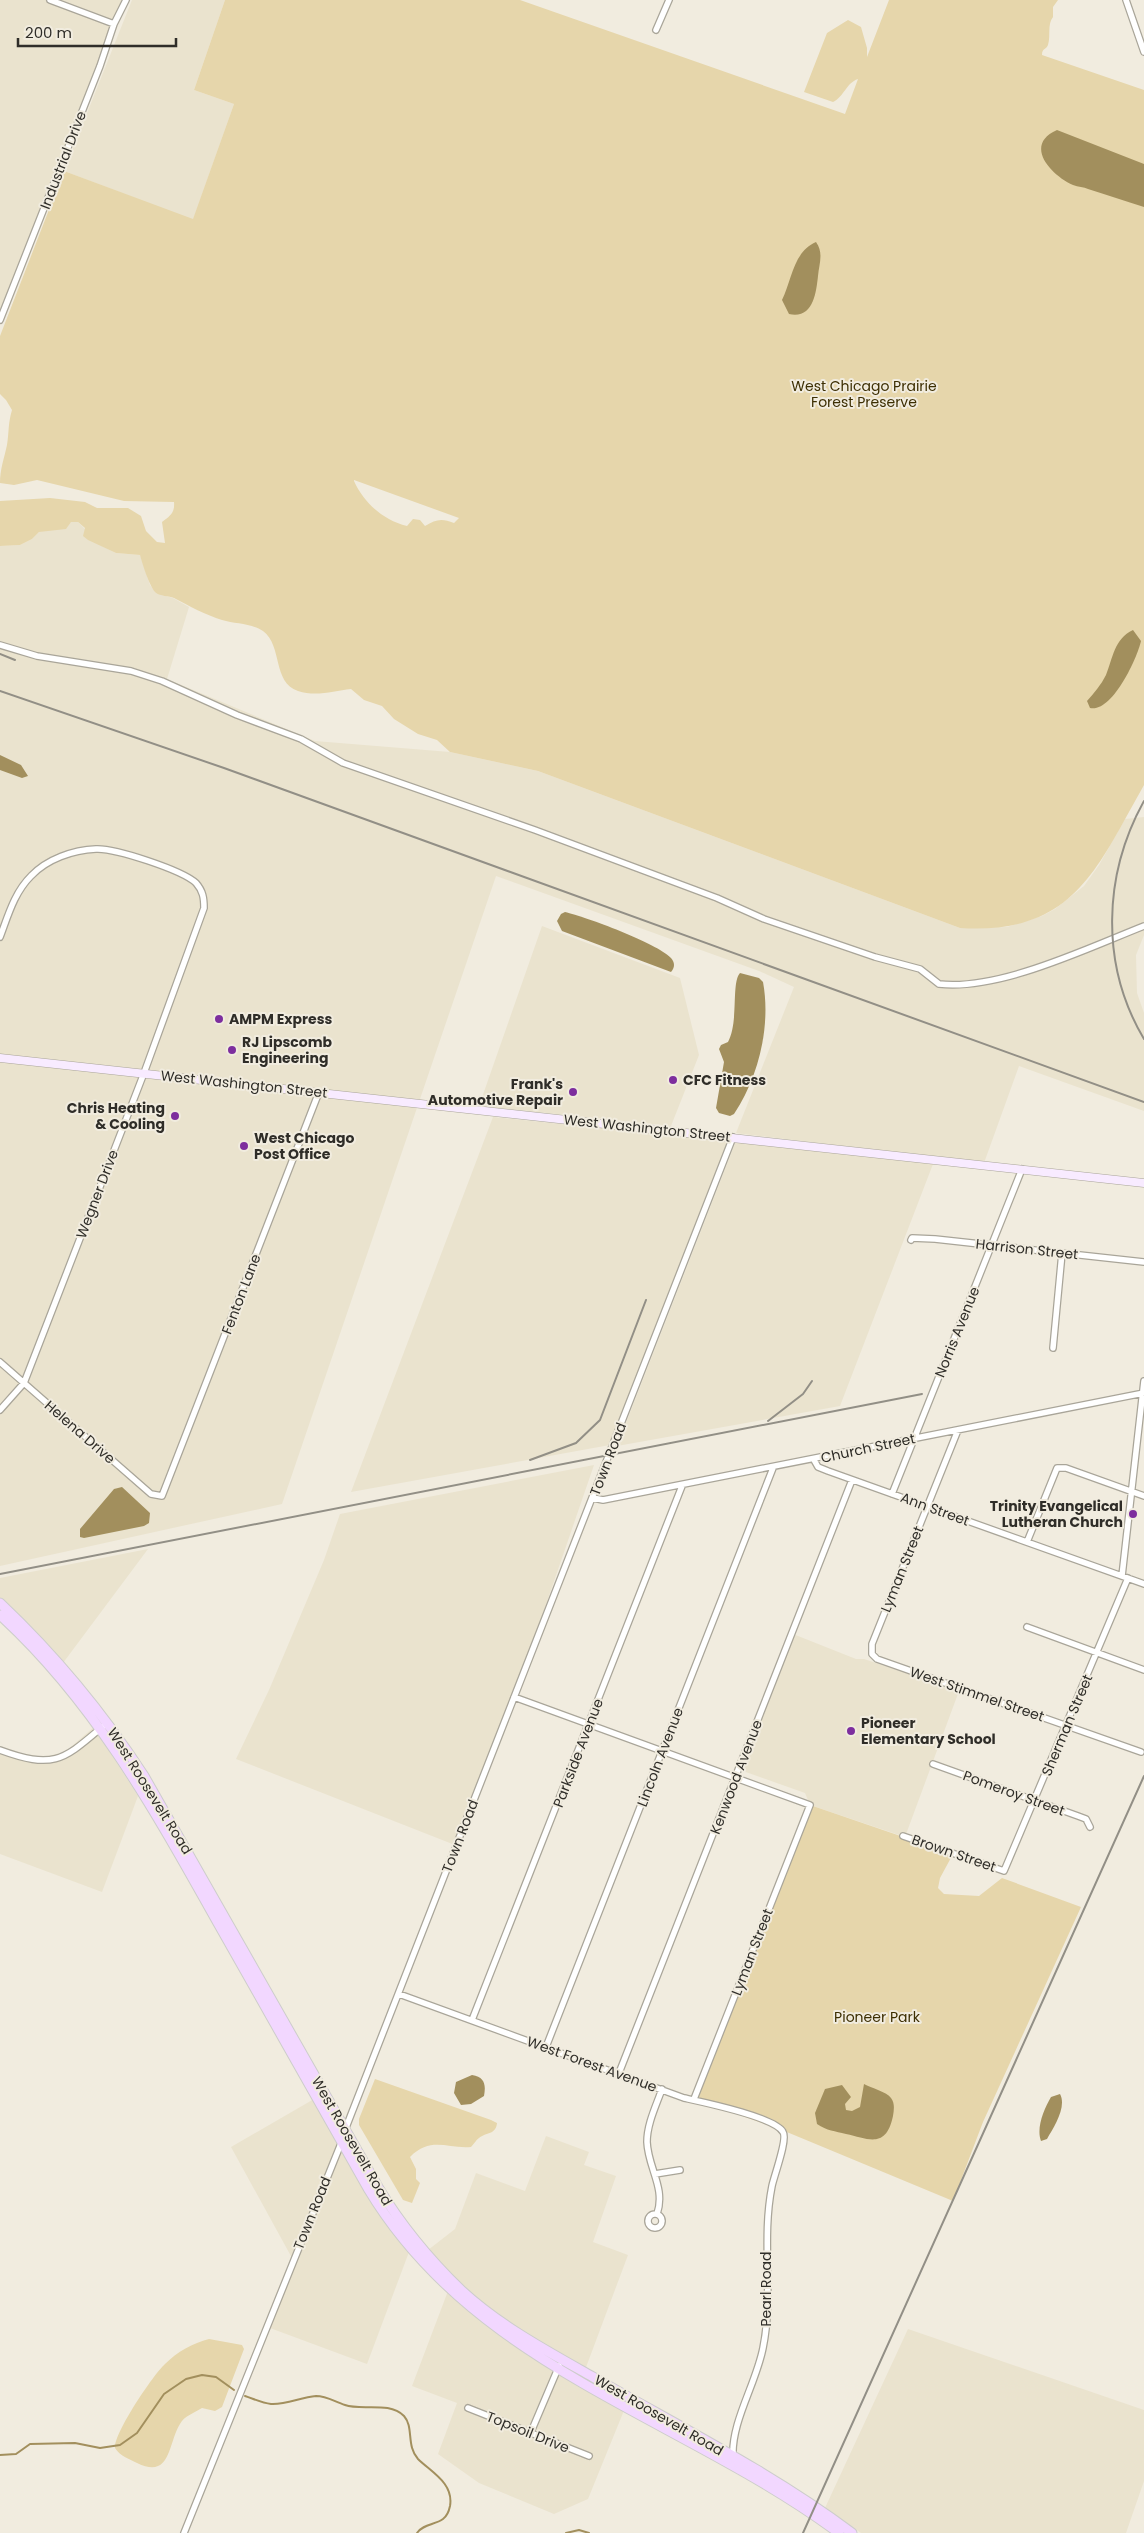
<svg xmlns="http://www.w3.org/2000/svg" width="1144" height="2533" viewBox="0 0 1144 2533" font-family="Poppins,sans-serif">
<rect width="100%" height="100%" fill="#f1ecdf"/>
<path fill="#eae3ce" d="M0,0h124l-124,310z
M132,0h93l-31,90 40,14 -41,116 -129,-49z
M71,522h7l24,24 14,7 24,2 10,30 6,8 17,5 16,9 -22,72 148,62 135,11 88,19 422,157 47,-1 35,-11 13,-7 29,-23 15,-21 26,-46 19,-2v118l-8,20 1,38 7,20v98l-125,-45 -35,97 -248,-30 58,-146 -35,-16 -263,-95 -214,628 -282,62v-1020l20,-1 12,-6 7,-7z
M542,926l138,52 19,77 -28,71 -192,-20z
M493,1117l235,24 -118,304 -259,47z
M736,1141l197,23 -93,242 -223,40z
M594,1465l-63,183 -76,197 -219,-86 33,-69 55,-130 16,-46z
M148,1549l-85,114 -63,-65v-20z
M793,1634l63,25h8l95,32 -54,146 -95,-32 -5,-12 -62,-22z
M94,1727l44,69 -36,96 -102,-38v-108l23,8 22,3 20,-5z
M314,2099l25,43 -47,116 -61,-111z
M546,2136l43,16 -5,13 32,11 -23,66 35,13 -43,115 -65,-38 -37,-28 -27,-23 -28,-31 27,-21 21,-56 49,18z
M342,2147l67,105 -42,112 -97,-36z
M448,2291l39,34 68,44 70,39 -37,91 -34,15 -75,-31 -41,-29 19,-51 -45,-17z
M908,2329l236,81v71l-18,52h-265l-36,-25z"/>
<path fill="#e6d6ab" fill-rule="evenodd" d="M225,0h295l325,114 13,-35c-12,4 -14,18 -25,23l-29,-10 23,-59 21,-13 13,7 6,21v9l22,-57h169l-5,7v10c-6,8 -2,18 -5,28 -2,5 -6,3 -6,10l102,35v695c-48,85 -71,150 -184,143l-422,-157 -88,-19 -13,-12 -19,-6 -24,-15 -12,-13 -18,-6 -13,-11c-17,2 -35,8 -53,2 -26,-9 -15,-45 -35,-60 -12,-8 -28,-7 -41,-11 -16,-5 -33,-14 -48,-22 -5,-2 -14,-2 -18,-5 -6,-5 -14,-30 -16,-38l-24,-2 -28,-13 -5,-4 2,-8 -7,-6h-7l-5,7 -27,3 -7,7 -12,6 -20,1v-45l50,-3 35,4 12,6h31l13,8 5,15 11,11 8,1 -3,-21c8,-6 13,-9 12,-20l-50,-1 -87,-21 -23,5 -14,-2c0,-14 4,-24 7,-38 2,-13 1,-22 5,-35l-6,-10 -6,-6v-58l64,-165 129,48 41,-115 -40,-14zM354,481v-1l105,38 -5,5c-12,-5 -18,-4 -29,3l-5,-6 -7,-1 -6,7c-24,-6 -43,-23 -53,-45z
M810,1805l143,49 -13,24 -2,10 6,6 35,2 23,-18 79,29 -98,215 -30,79 -171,-71 -88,-31z
M375,2079l116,41 6,3c-1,12 -11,9 -18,15 -3,2 -5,6 -8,9 -24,2 -40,-11 -61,10l6,12v10l4,4 -8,20 -9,-3 -44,-75v-6z
M209,2339l33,6 2,4 -22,58 -7,4 -13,-3c-8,5 -18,8 -22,16 -12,19 -9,56 -43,39 -8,-4 -17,-7 -22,-15 -1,-15 38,-73 50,-84 12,-12 28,-21 44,-25z"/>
<path fill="#a28f5d" d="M1057,130l87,34v43c-19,-6 -37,-12 -56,-18 -4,-2 -10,-2 -15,-4 -22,-10 -50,-40 -16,-55z
M816,242c8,11 3,22 2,34 -2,18 -5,43 -29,38l-7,-14c10,-20 11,-48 34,-58z
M1133,630l8,11c-4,18 -29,72 -51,67l-3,-7c7,-8 14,-16 19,-26 7,-17 8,-36 27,-45z
M0,755l21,10 7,11 -6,2 -22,-8z
M565,912c21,5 92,31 106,46 4,5 4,9 0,14l-109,-41 -5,-10 4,-7z
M740,973l19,5 4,4c8,43 -4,95 -29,132l-4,2 -11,-3 -3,-5 8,-46 -5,-13 2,-4 7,-3c11,-20 3,-59 12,-69z
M122,1487l28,26 -1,10 -5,3 -60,12 -4,-1v-8l34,-40z
M472,2075c13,2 14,10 12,21l-13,8 -10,1 -7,-12 2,-11z
M864,2084c7,4 23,8 27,14 4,5 3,12 2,18 -7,33 -24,23 -47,18 -11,-3 -19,-3 -29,-10l-2,-11 10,-24 17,-4 9,12 -6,7 1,6 6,1 8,-4z
M1060,2094c7,13 -6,33 -13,45l-6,2c-5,-13 3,-32 10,-44z"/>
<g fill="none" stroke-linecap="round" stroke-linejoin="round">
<path stroke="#a28f5d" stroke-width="2" d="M245,2396c9,3 17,7 26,8 15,1 30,-7 45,-8 11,0 19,6 29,9 17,6 44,-4 59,11 10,11 2,30 14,43 13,13 36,24 32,47 -1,5 -3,10 -7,13 -8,6 -20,5 -26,14
M0,2455l16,-1 14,-10 45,-1 25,5 20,-3 17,-12 27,-39 22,-15 16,-4 14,2 18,13
M566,2533l13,-3 10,3"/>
<g stroke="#a9a599" stroke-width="8">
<path id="minor" d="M50,0l64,24
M1126,0l18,52
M656,30l13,-30
M0,320l100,-254 14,-42 12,-24
M0,645l37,11 94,15 31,10 75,34 64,24 42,24 192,67 182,68 47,21 111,38 45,12 19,15c60,7 149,-36 205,-58
M0,937c8,-21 14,-44 31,-61 16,-17 42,-26 65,-27 19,-1 86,21 100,34 7,8 8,15 8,25l-60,165 -120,310 -24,27
M911,1240l1,-2 23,1 209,23
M1053,1348l9,-95
M0,1362l151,132 11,2 157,-404
M958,1430l-86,214v10l5,5 264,93
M814,1460l4,7 10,4 316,113
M892,1494l130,-325
M593,1498l10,2 541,-107
M1027,1542l30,-74h9l78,28
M1122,1576l22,-195
M1027,1627l117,43
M514,1697l296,108 -116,294
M0,1750c57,21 65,8 107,-27
M933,1764l145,52 8,3 4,8
M903,1836l101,35 124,-293
M399,1994l285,104c18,4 91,19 99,34 5,7 -9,44 -11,54 -11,55 2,108 -9,162 -7,36 -32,74 -30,109
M472,2020l210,-534
M546,2047l227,-579
M619,2073l233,-593
M345,2130l388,-993
M655,2174l25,-4
M648 2221a7 7 0 1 1 14 0a7 7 0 1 1-14 0Z
M657,2214c9,-26 -9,-46 -10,-72 0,-18 9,-36 15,-53
M468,2408l121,48
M531,2432l28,-66
M184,2533l158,-392"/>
</g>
<g stroke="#a9a599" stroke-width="9">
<path id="secondary" d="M0,1058l1144,125"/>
</g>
<g stroke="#cdcdcb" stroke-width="11">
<path id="primary" d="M0,1603c55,52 103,110 144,173l234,411c23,38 51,72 83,103 39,36 86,61 132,87 87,50 179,96 259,156
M0,1615c96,88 155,196 218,308 50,89 101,178 151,267 107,178 312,226 470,343"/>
</g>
<use href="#minor" stroke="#fff" stroke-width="5.5"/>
<use href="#secondary" stroke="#f8ebff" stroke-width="8"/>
<use href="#primary" stroke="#f2d7ff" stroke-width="9"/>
<path stroke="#928f86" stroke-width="2" d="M0,654l15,6
M0,691l224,77 920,334
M1144,801c-41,74 -44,164 0,238
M768,1421l35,-27 9,-13
M530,1460l46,-17 24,-23 46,-120
M0,1574l922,-180
M803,2533l341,-757"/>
</g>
<g fill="#7d2e9e" stroke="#f1ecdf" stroke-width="2">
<circle cx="219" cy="1019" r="5"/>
<circle cx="232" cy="1050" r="5"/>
<circle cx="673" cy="1080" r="5"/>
<circle cx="573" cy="1092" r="5"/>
<circle cx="175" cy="1116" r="5"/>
<circle cx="244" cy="1146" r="5"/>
<circle cx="1133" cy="1514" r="5"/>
<circle cx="851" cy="1731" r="5"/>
</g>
<g text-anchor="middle" stroke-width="4" stroke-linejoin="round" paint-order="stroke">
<g font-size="14" fill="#2f2d28" stroke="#f1ecdf">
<text transform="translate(63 160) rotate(-69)" y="5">Industrial Drive</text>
<text transform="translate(244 1084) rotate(6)" y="5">West Washington Street</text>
<text transform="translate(647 1128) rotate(6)" y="5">West Washington Street</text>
<text transform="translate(97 1194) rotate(-69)" y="5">Wegner Drive</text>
<text transform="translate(1027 1249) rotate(6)" y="5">Harrison Street</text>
<text transform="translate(241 1294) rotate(-69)" y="5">Fenton Lane</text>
<text transform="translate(957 1332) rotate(-68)" y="5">Norris Avenue</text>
<text transform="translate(80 1432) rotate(41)" y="5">Helena Drive</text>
<text transform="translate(868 1448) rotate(-12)" y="5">Church Street</text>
<text transform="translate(608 1459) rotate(-69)" y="5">Town Road</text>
<text transform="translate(935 1509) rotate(20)" y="5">Ann Street</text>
<text transform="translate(902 1569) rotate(-68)" y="5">Lyman Street</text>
<text transform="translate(977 1694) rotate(19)" y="5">West Stimmel Street</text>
<text transform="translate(1067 1725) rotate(-67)" y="5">Sherman Street</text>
<text transform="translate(578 1753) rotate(-69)" y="5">Parkside Avenue</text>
<text transform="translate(660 1757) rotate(-69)" y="5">Lincoln Avenue</text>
<text transform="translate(736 1777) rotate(-69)" y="5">Kenwood Avenue</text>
<text transform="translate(150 1791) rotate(58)" y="5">West Roosevelt Road</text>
<text transform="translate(1014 1793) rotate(20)" y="5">Pomeroy Street</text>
<text transform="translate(460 1836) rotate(-69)" y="5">Town Road</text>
<text transform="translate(954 1853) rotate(19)" y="5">Brown Street</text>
<text transform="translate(752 1952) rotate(-69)" y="5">Lyman Street</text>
<text transform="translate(592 2064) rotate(20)" y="5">West Forest Avenue</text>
<text transform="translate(352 2141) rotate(60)" y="5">West Roosevelt Road</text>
<text transform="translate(312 2213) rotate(-68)" y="5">Town Road</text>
<text transform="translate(766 2289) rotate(-90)" y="5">Pearl Road</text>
<text transform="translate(659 2415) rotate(30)" y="5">West Roosevelt Road</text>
<text transform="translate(528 2432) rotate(22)" y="5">Topsoil Drive</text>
</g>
<g font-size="14" fill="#3d2f03" stroke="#f1ecdf">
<text x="864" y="391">West Chicago Prairie<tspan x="864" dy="16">Forest Preserve</tspan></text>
<text x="877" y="2022">Pioneer Park</text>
</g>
<g font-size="14" font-weight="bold" fill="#2f2d28" stroke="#f1ecdf" text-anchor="start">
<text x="229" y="1024">AMPM Express</text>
<text x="242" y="1047">RJ Lipscomb<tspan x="242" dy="16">Engineering</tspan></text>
<text x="683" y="1085">CFC Fitness</text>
<text x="563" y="1089" text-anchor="end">Frank's<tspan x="563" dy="16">Automotive Repair</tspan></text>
<text x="165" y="1113" text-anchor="end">Chris Heating<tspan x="165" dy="16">&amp; Cooling</tspan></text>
<text x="254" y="1143">West Chicago<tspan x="254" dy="16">Post Office</tspan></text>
<text x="1123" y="1511" text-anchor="end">Trinity Evangelical<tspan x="1123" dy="16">Lutheran Church</tspan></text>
<text x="861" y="1728">Pioneer<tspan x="861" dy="16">Elementary School</tspan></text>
</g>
</g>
<path d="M18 38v8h158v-8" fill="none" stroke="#2f2d28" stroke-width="2.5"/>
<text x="25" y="38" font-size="15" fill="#2f2d28" stroke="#f1ecdf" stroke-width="4" paint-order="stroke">200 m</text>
</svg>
